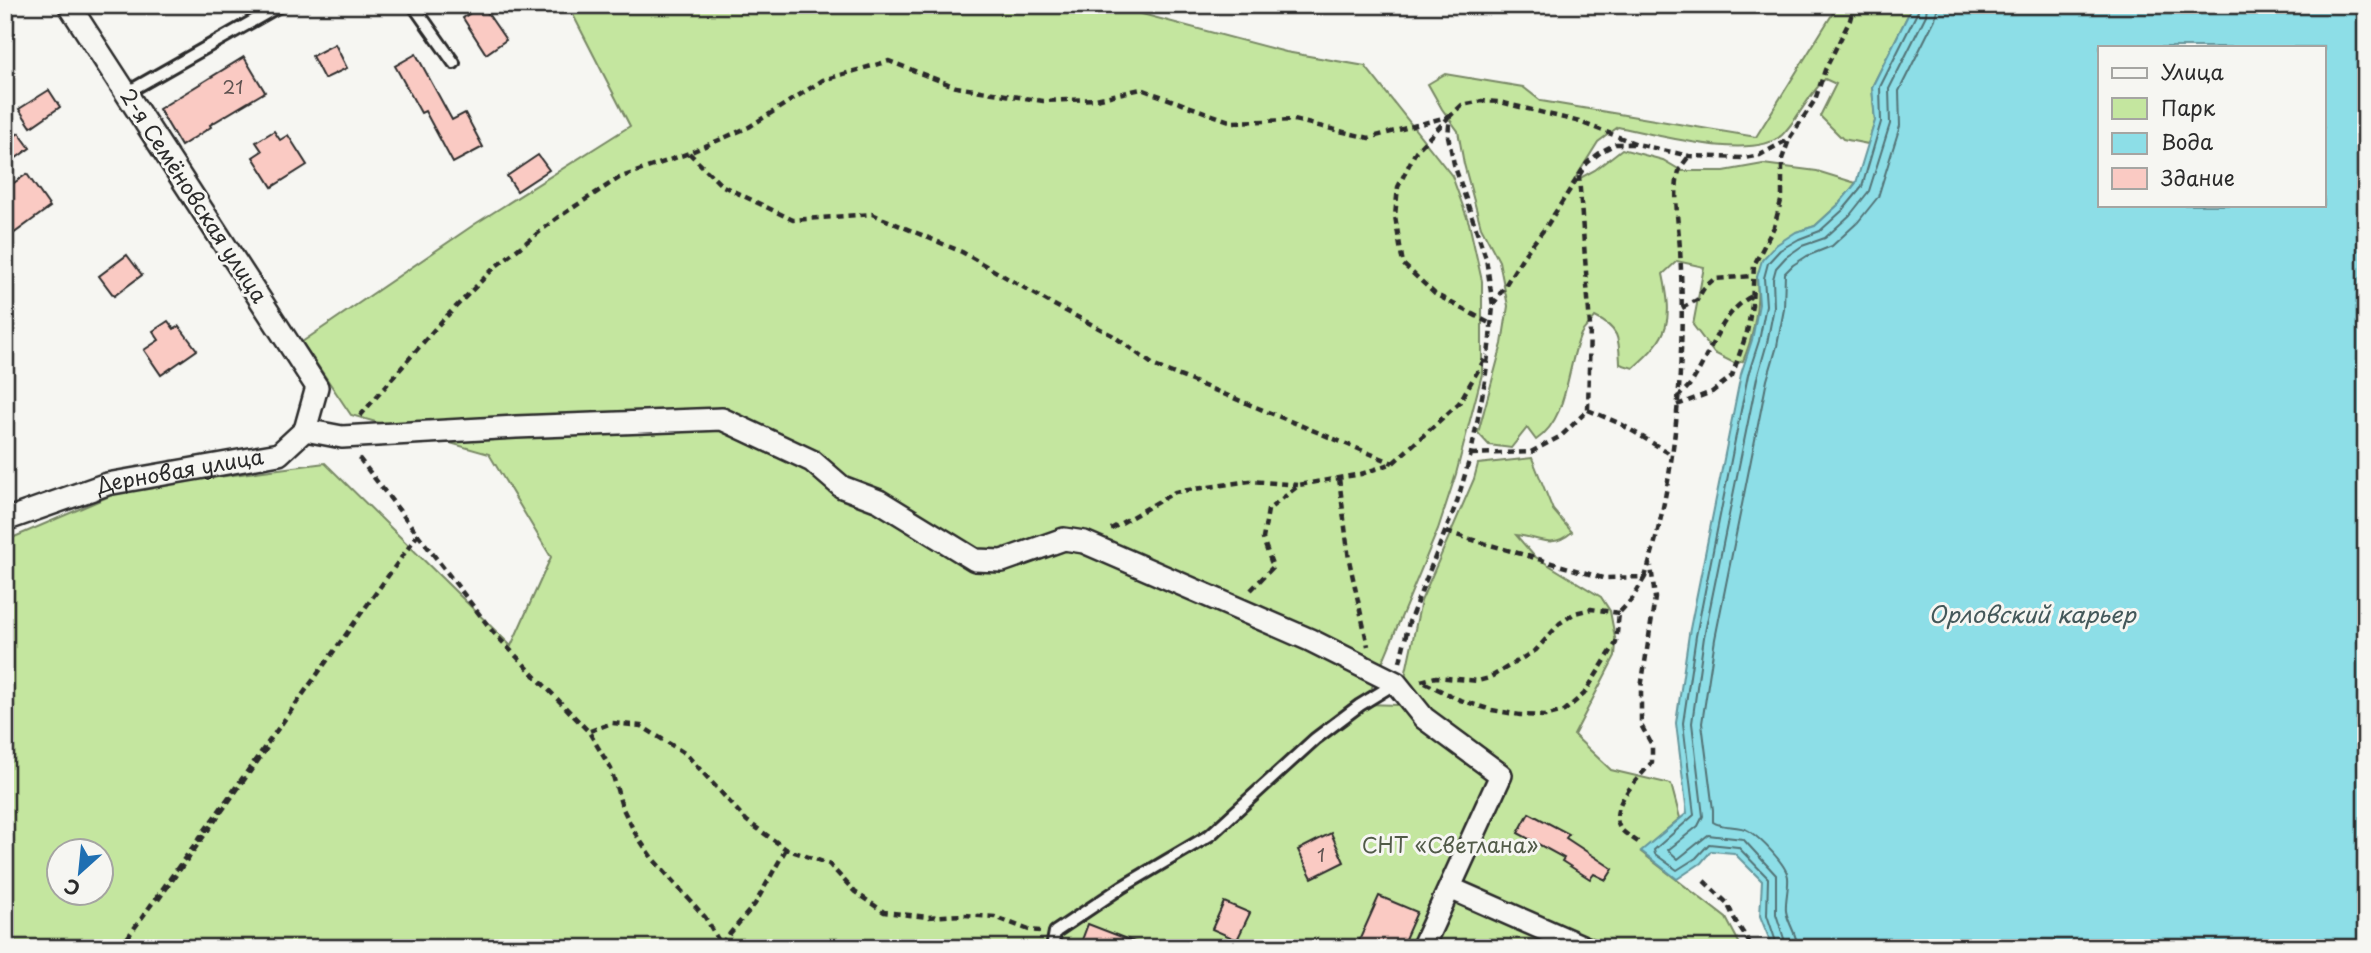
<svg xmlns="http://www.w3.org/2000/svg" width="2371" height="953" viewBox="0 0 2371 953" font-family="'Playpen Sans',sans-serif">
<rect width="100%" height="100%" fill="#f6f6f2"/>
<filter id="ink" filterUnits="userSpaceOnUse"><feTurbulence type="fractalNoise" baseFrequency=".0143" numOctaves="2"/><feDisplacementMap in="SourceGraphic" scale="14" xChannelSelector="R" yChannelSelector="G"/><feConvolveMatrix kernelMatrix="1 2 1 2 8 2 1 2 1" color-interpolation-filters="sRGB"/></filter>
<g filter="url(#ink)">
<path fill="#c4e69f" stroke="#788865" stroke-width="2" fill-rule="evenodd" d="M568,5h540l178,47 79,14 87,110 17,47 13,58v93l-26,100 -18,55 -73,175 34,1 22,-104 53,-122 4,-15 54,-6 21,52 19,22c-21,18 -33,5 -56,3l18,21 67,41 9,14 6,32 -1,13 -41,79 37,35 60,14 9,34 -39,34 85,66 16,30h-1737v-407l121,-52 199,-26 186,183 40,-89 -62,-103 -138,-39 -49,-73 173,-118 155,-98zM60,852h42v42h-42z
M1838,5h75l-41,82 3,34 -7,23 -25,-5 -23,-23 16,-32 -11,-5c-17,16 -26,39 -43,56 -29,27 -128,-1 -164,-8l-20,15 -25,40 22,-12 27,-21 41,11 19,11h42l39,-7 54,7 39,12 -18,22 -23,21 -19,6 -39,45c2,30 -2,56 -14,84l-7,3 -22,-11 -21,-28 11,-58 -27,-6 -14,13c10,47 7,62 -30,94l-13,-4c-1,-25 0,-35 -25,-47 -4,6 -11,11 -14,17 -15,34 -12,84 -45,106l-9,-12 -16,20 -22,-3 -11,-12 24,-89 6,-38 -9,-45 -18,-34 -17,-63 -6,-33 -16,-22 -14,-25 17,-10 78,13 18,14 215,36z"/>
<path fill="#8ddee7" stroke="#66969c" stroke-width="2" fill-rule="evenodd" d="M1913,5h453v943h-593l-13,-32 2,-35 -28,-28 -23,-2 -10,12 -24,16 -36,-28 46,-38 -11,-90 13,-89 52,-260 11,-34 7,-36 -2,-27 5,-17 14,-15 20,-13 19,-6 23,-21 18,-22 19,-62 -3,-34zM2100,47h224v158h-224z"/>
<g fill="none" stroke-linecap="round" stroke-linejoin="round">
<path stroke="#527376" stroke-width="2" d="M1778,948l-11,-33 1,-37 -30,-31 -29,-3 -13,14 -19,12 -22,-16 -1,-4 40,-35 -11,-92 13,-87 52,-261 11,-34 7,-36 -2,-27 4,-15 12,-13 19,-11 21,-8 23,-21 19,-23 19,-65 -1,-35 38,-76 1,-6
M1787,948l-11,-34v-39l-33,-36 -35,-4 -30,24 -10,-9 30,-24 5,-10 -11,-93 12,-86 53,-259 10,-35 7,-36 -1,-28 3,-11 10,-11 16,-11 23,-8 25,-23 19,-24 21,-67 -1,-35 37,-74 1,-10
M1798,948c-1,-14 -10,-24 -12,-37 -1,-11 3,-23 2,-34 -2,-13 -27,-38 -39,-46 -11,-7 -26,-2 -36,-9v-12l-11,-87 13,-84 52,-259 10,-34 7,-37 1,-36 8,-8 14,-9 25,-10 26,-24 20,-25 22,-71 -1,-35 36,-72 3,-14"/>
</g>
<path fill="#facac3" stroke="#2b2b2b" stroke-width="2" d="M482,5l24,35 -20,14 -23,-36z
M335,44l12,24 -23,11 -12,-23z
M416,54l36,66 13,-7 18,34 -30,16 -28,-52 -4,2 -26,-47z
M244,57l21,35 -55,33 1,2 -30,19 -22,-37z
M49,90l11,17 -29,20 -12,-18z
M274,131l6,9 8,-5 19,30 -35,22 -19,-30 9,-6 -6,-9z
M19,133l11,15 -25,18v-23z
M538,155l11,15 -32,21 -10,-15z
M27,174l23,33 -37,27 -8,-12v-33z
M127,255l15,20 -28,21 -15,-20z
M168,321l6,8 5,-3 18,24 -36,25 -17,-25 15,-10 -6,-9z
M1529,813l40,21 -3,4 47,31 -7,11 -12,-6 -4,5 -28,-18 2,-3 -46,-25z
M1331,833l13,29 -32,16 -14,-28z
M1379,896l38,16 -16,36h-33l-10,-5z
M1224,902l26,11 -13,27 -25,-11z
M1088,924l57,22 -1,2h-65z"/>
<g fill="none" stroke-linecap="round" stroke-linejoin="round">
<g stroke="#2b2b2b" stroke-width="16">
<path id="service" d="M413,5l41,58
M126,93l155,-88
M1052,948l3,-16 67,-45 88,-52 105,-96 45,-34 36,-22"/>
</g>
<g stroke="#2b2b2b" stroke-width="26">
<g id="minor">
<path d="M305,430l37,7 174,-10 206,-8 90,42 30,26 37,14 96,59 27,1 62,-22 20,3 226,98 86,43 28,35 77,57 -79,173"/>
<path id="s1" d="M5,520l102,-36 172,-30 26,-24 12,-43 -248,-382"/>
<path d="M1450,888l136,60"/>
</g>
</g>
<path stroke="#2b2b2b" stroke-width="4.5" stroke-dasharray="7 5" stroke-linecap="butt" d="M1450,116l-34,35 -18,36 -3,29 8,48 32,30 56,30
M689,153l32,32 72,35 79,-6 90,38 90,52 60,31 43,31 238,97
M1493,305l31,-50 22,-28 41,-64 15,-12 14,-7h17
M1682,308l15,-8 7,-12 10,-9 39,-3
M1677,398c6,-6 14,-13 18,-21 17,-27 26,-65 57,-81
M1677,405l35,-13 20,-16 15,-44 5,-27 2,-40 20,-38 8,-30v-38l7,-19
M1588,410l33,14 51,31
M360,416l79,-92 56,-57 62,-49 62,-40 70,-25 60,-26 74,-47 66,-19 67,26 87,14 53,-2 45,-10 91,33 62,-2 75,18 81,-22
M1471,454l60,-2 30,-16 27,-26 2,-84 -11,-150
M359,458l134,174 96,100 22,37 11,38 13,26 17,25 53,59 18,31
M1339,478l10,82 19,86
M1111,529l64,-37 75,-11 48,4
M1446,532l157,46 42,-1c32,-100 41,-223 35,-328 -1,-19 -8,-63 0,-80 2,-4 6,-9 9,-13
M1251,590l22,-23 -10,-28 5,-29 31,-25 62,-11 32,-11 66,-60 28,-48
M1400,662l9,-40 48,-120 14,-48 14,-73 5,-43 3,-32 -7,-48 -32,-94 -6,-28 2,-20 12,-11 20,-4 18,1 80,20 57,22 52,12 56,2 15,-3 29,-16 26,-39 10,-30 25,-50 4,-15
M1421,681l15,-4 42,4 11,-3 47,-28 24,-27 15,-10 16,-4 28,4
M1425,683l35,17 32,10 28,5 25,1 19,-5 20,-17 32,-51 3,-30 13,-14 13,-22
M590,731l22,-8 29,3 45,28 61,67 39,28 43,15 26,28 29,20 43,5 36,-2 32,2 34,13 11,1
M1638,842c-6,-4 -14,-9 -18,-14 -13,-21 20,-51 32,-66v-17l-11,-20v-37l14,-90 -4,-32
M1704,881l23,22 9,19 17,26
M158,900l109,-152
M721,944l34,-40 31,-55
M120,948l299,-415"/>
<use href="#service" stroke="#f6f6f2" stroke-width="10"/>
<use href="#minor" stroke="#f6f6f2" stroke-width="21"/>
</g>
</g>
<g text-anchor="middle" stroke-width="6" stroke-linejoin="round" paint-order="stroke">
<g font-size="18" fill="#5f5351">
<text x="233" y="94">21</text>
<text x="1321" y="862">1</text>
</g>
<g font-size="21" fill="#2b2b2b" stroke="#f6f6f2">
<text transform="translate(193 196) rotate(57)" y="7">2-я Семёновская улица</text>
<text dy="7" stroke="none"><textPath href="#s1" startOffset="182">Дерновая улица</textPath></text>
</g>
<g font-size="21" fill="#515a48" stroke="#f6f6f2">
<text x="1450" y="853">СНТ «Светлана»</text>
</g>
<g font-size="23" font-style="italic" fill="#44585a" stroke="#f6f6f2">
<text x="2032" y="623">Орловский карьер</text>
</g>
</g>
<rect width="2371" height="953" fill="none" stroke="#f6f6f2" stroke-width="28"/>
<rect x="14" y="14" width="2343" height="925" fill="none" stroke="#2b2b2b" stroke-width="2.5" filter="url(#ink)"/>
<rect x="2098" y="46" width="228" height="161" fill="#f6f6f2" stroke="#a5a5a2" stroke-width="2"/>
<rect x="2112" y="68" width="35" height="10" fill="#f6f6f2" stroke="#a5a5a2" stroke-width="2"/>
<text x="2161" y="80" font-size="21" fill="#2b2b2b">Улица</text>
<rect x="2112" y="98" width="35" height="21" fill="#c4e69f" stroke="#a5a5a2" stroke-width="2"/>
<text x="2161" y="116" font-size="21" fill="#2b2b2b">Парк</text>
<rect x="2112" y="133" width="35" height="21" fill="#8ddee7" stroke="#a5a5a2" stroke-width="2"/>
<text x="2161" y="150" font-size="21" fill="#2b2b2b">Вода</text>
<rect x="2112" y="168" width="35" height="21" fill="#facac3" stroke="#a5a5a2" stroke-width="2"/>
<text x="2161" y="186" font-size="21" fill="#2b2b2b">Здание</text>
<g transform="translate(80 872) rotate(207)"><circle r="33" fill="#f6f6f2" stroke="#a5a5a2" stroke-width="2"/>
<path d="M0-5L12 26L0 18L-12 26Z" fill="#1f6fb2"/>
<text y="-10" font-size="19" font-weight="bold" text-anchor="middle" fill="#2b2b2b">С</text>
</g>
</svg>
